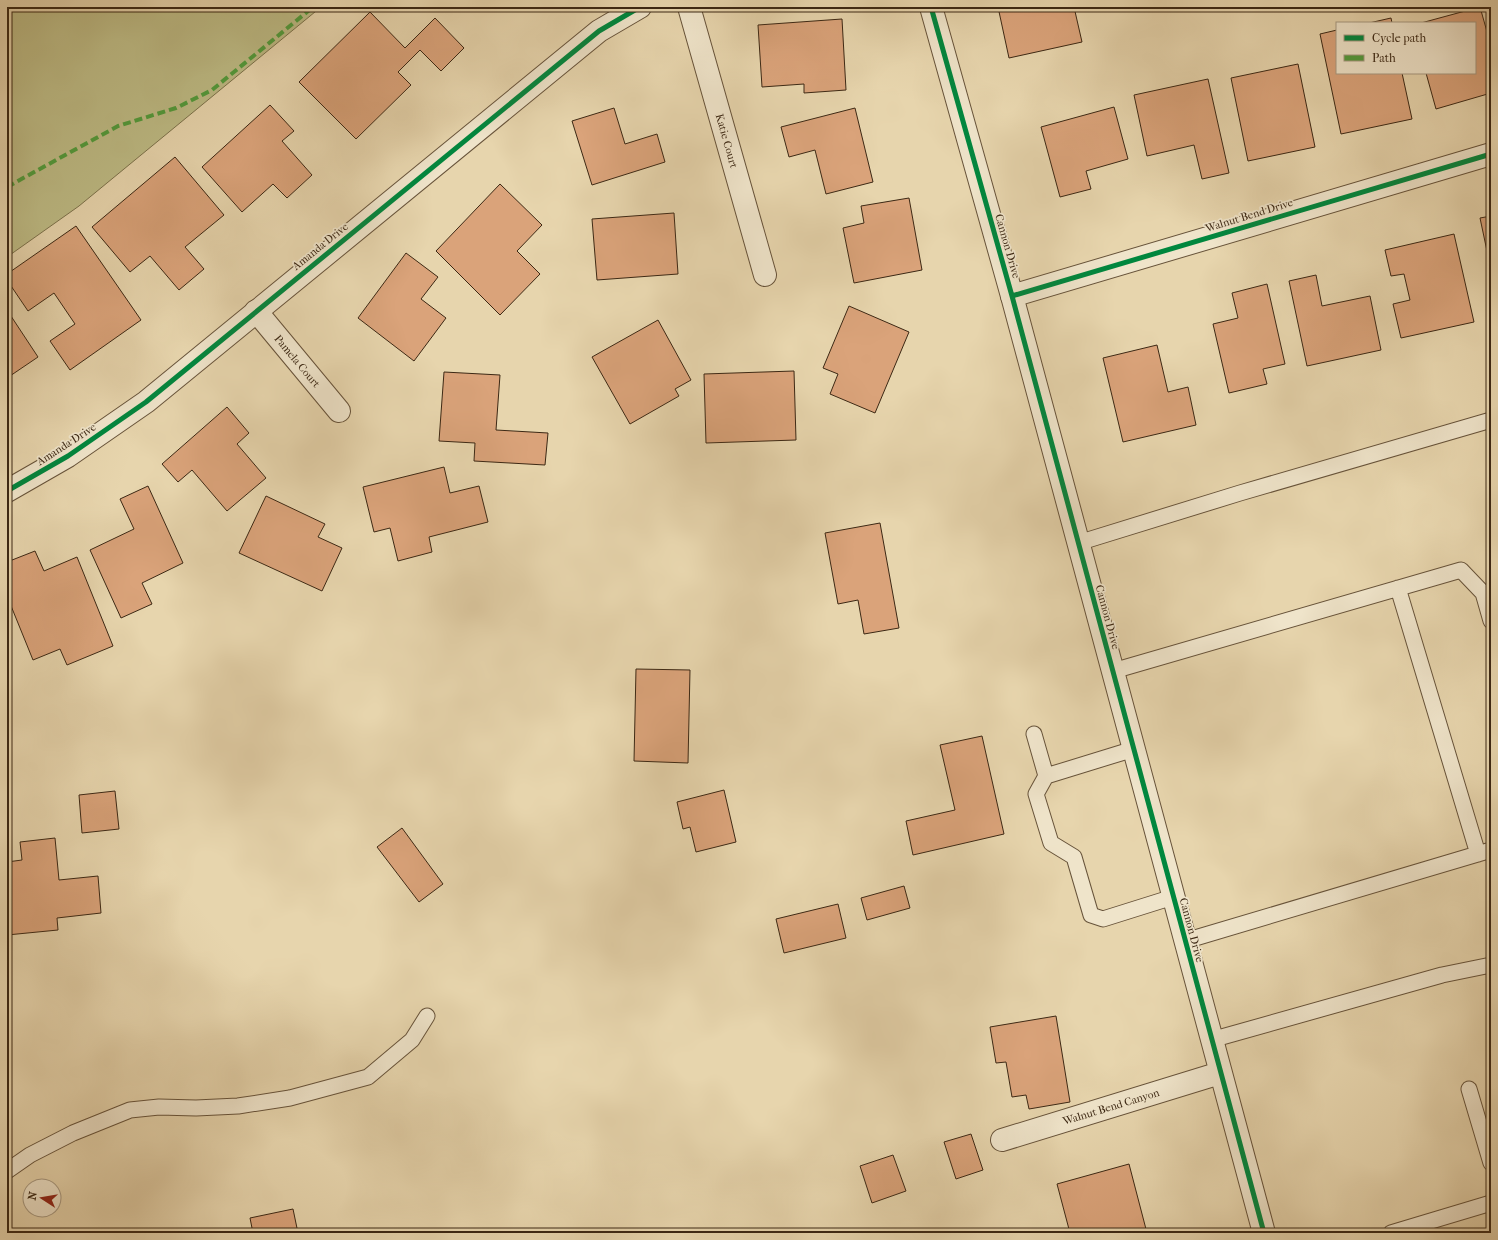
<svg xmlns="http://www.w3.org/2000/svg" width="1498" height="1240" viewBox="0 0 1498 1240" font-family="'IM FELL French Canon',serif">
<rect width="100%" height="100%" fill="#e7d5ad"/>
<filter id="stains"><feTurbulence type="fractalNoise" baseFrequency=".005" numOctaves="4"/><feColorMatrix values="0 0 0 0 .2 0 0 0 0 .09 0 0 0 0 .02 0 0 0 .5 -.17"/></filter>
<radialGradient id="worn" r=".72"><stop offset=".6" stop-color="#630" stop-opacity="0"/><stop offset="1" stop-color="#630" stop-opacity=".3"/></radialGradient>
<path fill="#bdbb85" stroke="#7c724c" d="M7,7h314l-242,199 -72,51z"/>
<path fill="#daa37a" stroke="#3c2814" d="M998,7h55l1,2 20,-2 8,35 -73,16z
M1480,7l11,39v47l-55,16 -10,-36h49v-50h-54z
M370,12l35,36 30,-30 29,30 -23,23 -21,-21 -22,22 13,13 -55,54 -57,-57z
M1391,18l1,5h-23z
M842,19l4,71 -42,3v-9l-42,3 -4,-62z
M1337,30v43h65l10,46 -71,15 -21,-100z
M1298,64l17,83 -67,14 -17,-83z
M1208,79l21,94 -27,6 -8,-34 -47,11 -13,-61z
M270,105l24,26 -12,10 30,34 -25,23 -14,-14 -31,28 -40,-45z
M1114,107l14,52 -42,12 5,18 -31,8 -19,-70z
M614,108l11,36 32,-10 8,28 -73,23 -20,-64z
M855,108l18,74 -47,12 -11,-44 -26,7 -8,-30z
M175,157l49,58 -39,32 19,22 -25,21 -29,-34 -20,16 -38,-45z
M500,184l42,41 -25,26 23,23 -40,41 -64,-64z
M909,198l13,72 -68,13 -11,-55 21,-5 -3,-17z
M674,213l4,61 -81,6 -5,-61z
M1491,216v54l-11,-52z
M76,226l65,94 -71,50 -20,-29 25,-17 -21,-31 -26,18 -21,-31v-6z
M1454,234l20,88 -73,16 -8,-34 17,-4 -6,-26 -13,2 -6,-26z
M406,253l32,24 -17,22 25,19 -32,43 -56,-43z
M1316,275l6,31 48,-10 11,54 -74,16 -18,-85z
M1267,284l18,80 -22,5 4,15 -38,9 -16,-69 25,-6 -6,-25z
M849,306l60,26 -34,81 -45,-19 8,-20 -15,-6z
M7,310l31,47 -31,21z
M658,320l33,60 -16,9 4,7 -49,28 -38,-67z
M1157,345l11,47 20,-5 8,38 -73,17 -20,-84z
M794,371l2,69 -90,3 -2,-69z
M444,372l56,3 -4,55 52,3 -3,32 -71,-4 1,-18 -36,-2z
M227,407l22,26 -12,11 29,34 -39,33 -35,-41 -14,12 -16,-18z
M444,467l6,26 29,-7 9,36 -59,15 3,15 -34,9 -8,-33 -16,4 -11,-45z
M148,486l35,77 -41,20 10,21 -31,14 -31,-68 44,-21 -14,-30z
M266,496l59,28 -7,13 24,11 -20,43 -83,-38z
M880,523l19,105 -35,6 -6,-34 -20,4 -13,-71z
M35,551l9,20 33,-14 36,89 -46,19 -7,-16 -27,11 -26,-64v-34z
M636,669l54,1 -2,93 -54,-2z
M982,736l22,98 -91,21 -7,-34 49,-11 -15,-65z
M724,790l12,52 -40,10 -6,-25 -7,2 -6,-27z
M115,791l4,38 -37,4 -3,-38z
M402,828l41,56 -24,18 -42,-55z
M55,838l4,42 39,-4 3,37 -44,5 1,12 -51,5v-73l15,-2 -2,-18z
M904,886l6,22 -43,12 -6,-22z
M838,904l8,34 -62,15 -8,-34z
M1056,1016l14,86 -41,7 -3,-14 -14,2 -6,-35 -10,1 -6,-36z
M971,1134l12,36 -27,9 -12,-37z
M893,1155l13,36 -34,12 -12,-37z
M1129,1164l18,69h-77l-13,-49z
M293,1209l5,24h-45l-3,-15z"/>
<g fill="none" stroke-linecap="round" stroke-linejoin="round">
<g stroke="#67533a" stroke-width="17">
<path id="service" d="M1078,543l162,-50 251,-73
M1398,588l80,266
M1113,671l348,-101 22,23 8,28
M1034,734l12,42 -10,18 15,49 23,14 17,58 12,4 70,-22
M1046,776l88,-27
M1185,941l306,-91
M1211,1040l231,-65 49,-10
M1469,1089l22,74
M7,1171l23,-16 43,-22 57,-23 29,-3 37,1 42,-2 52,-8 78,-21 44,-37 15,-24
M1391,1233l100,-30"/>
</g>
<g stroke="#67533a" stroke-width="24">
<g id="minor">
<path id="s1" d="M689,7l76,268"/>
<path d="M1012,296l479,-142"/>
<path id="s2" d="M256,311l83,100"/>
<path d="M7,491l61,-35 78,-54 453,-371 41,-24"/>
<path id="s3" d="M1002,1140l218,-67"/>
</g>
</g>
<g stroke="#67533a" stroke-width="24">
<path id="tertiary" d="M931,7l81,289 252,937"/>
</g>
<use href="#service" stroke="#efe4ca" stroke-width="15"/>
<use href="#minor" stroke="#efe4ca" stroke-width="22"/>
<use href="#tertiary" stroke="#efe4ca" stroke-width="22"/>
<path stroke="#529c3d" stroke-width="4" stroke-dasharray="8 4" stroke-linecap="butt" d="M7,187l111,-61 58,-18 36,-18 101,-83"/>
<g stroke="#efe4ca" stroke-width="8">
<path id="cycleway" d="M931,7l81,289 252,937
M1012,296l479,-142
M7,491l61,-35 78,-54 453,-371 41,-24"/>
</g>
<use href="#cycleway" stroke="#00873e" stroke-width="5"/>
</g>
<g text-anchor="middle" stroke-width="3.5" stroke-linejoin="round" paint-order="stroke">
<g font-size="11" fill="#3c2814" stroke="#efe4ca">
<text dy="4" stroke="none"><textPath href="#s1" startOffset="139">Katie Court</textPath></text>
<text transform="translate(1249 215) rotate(-17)" y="4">Walnut Bend Drive</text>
<text transform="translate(320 246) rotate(-39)" y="4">Amanda Drive</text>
<text transform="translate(1008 246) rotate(74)" y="4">Cannon Drive</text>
<text dy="4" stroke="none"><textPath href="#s2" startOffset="65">Pamela Court</textPath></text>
<text transform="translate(66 444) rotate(-33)" y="4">Amanda Drive</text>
<text transform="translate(1108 617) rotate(75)" y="4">Cannon Drive</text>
<text transform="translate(1192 930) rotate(75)" y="4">Cannon Drive</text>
<text dy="4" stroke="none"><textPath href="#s3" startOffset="114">Walnut Bend Canyon</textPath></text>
</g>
</g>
<rect width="1498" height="1240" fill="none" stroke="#e7d5ad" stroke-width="24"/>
<rect x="8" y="8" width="1482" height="1224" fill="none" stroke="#3c2814" stroke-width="2"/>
<rect x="12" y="12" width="1474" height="1216" fill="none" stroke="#3c2814"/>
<rect x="1336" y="22" width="140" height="52" fill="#efe4ca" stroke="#a79981"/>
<rect x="1344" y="35" width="20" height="6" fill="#00873e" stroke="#a79981"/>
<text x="1372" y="42" font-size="12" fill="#3c2814">Cycle path</text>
<rect x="1344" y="55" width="20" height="6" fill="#529c3d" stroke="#a79981"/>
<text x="1372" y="62" font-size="12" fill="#3c2814">Path</text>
<g transform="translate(42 1198) rotate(282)"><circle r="19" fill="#efe4ca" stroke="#a79981"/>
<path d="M0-3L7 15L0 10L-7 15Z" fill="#8f2418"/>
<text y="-6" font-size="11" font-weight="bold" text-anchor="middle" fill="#3c2814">N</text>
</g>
<rect width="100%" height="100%" filter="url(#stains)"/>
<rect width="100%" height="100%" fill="url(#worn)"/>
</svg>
